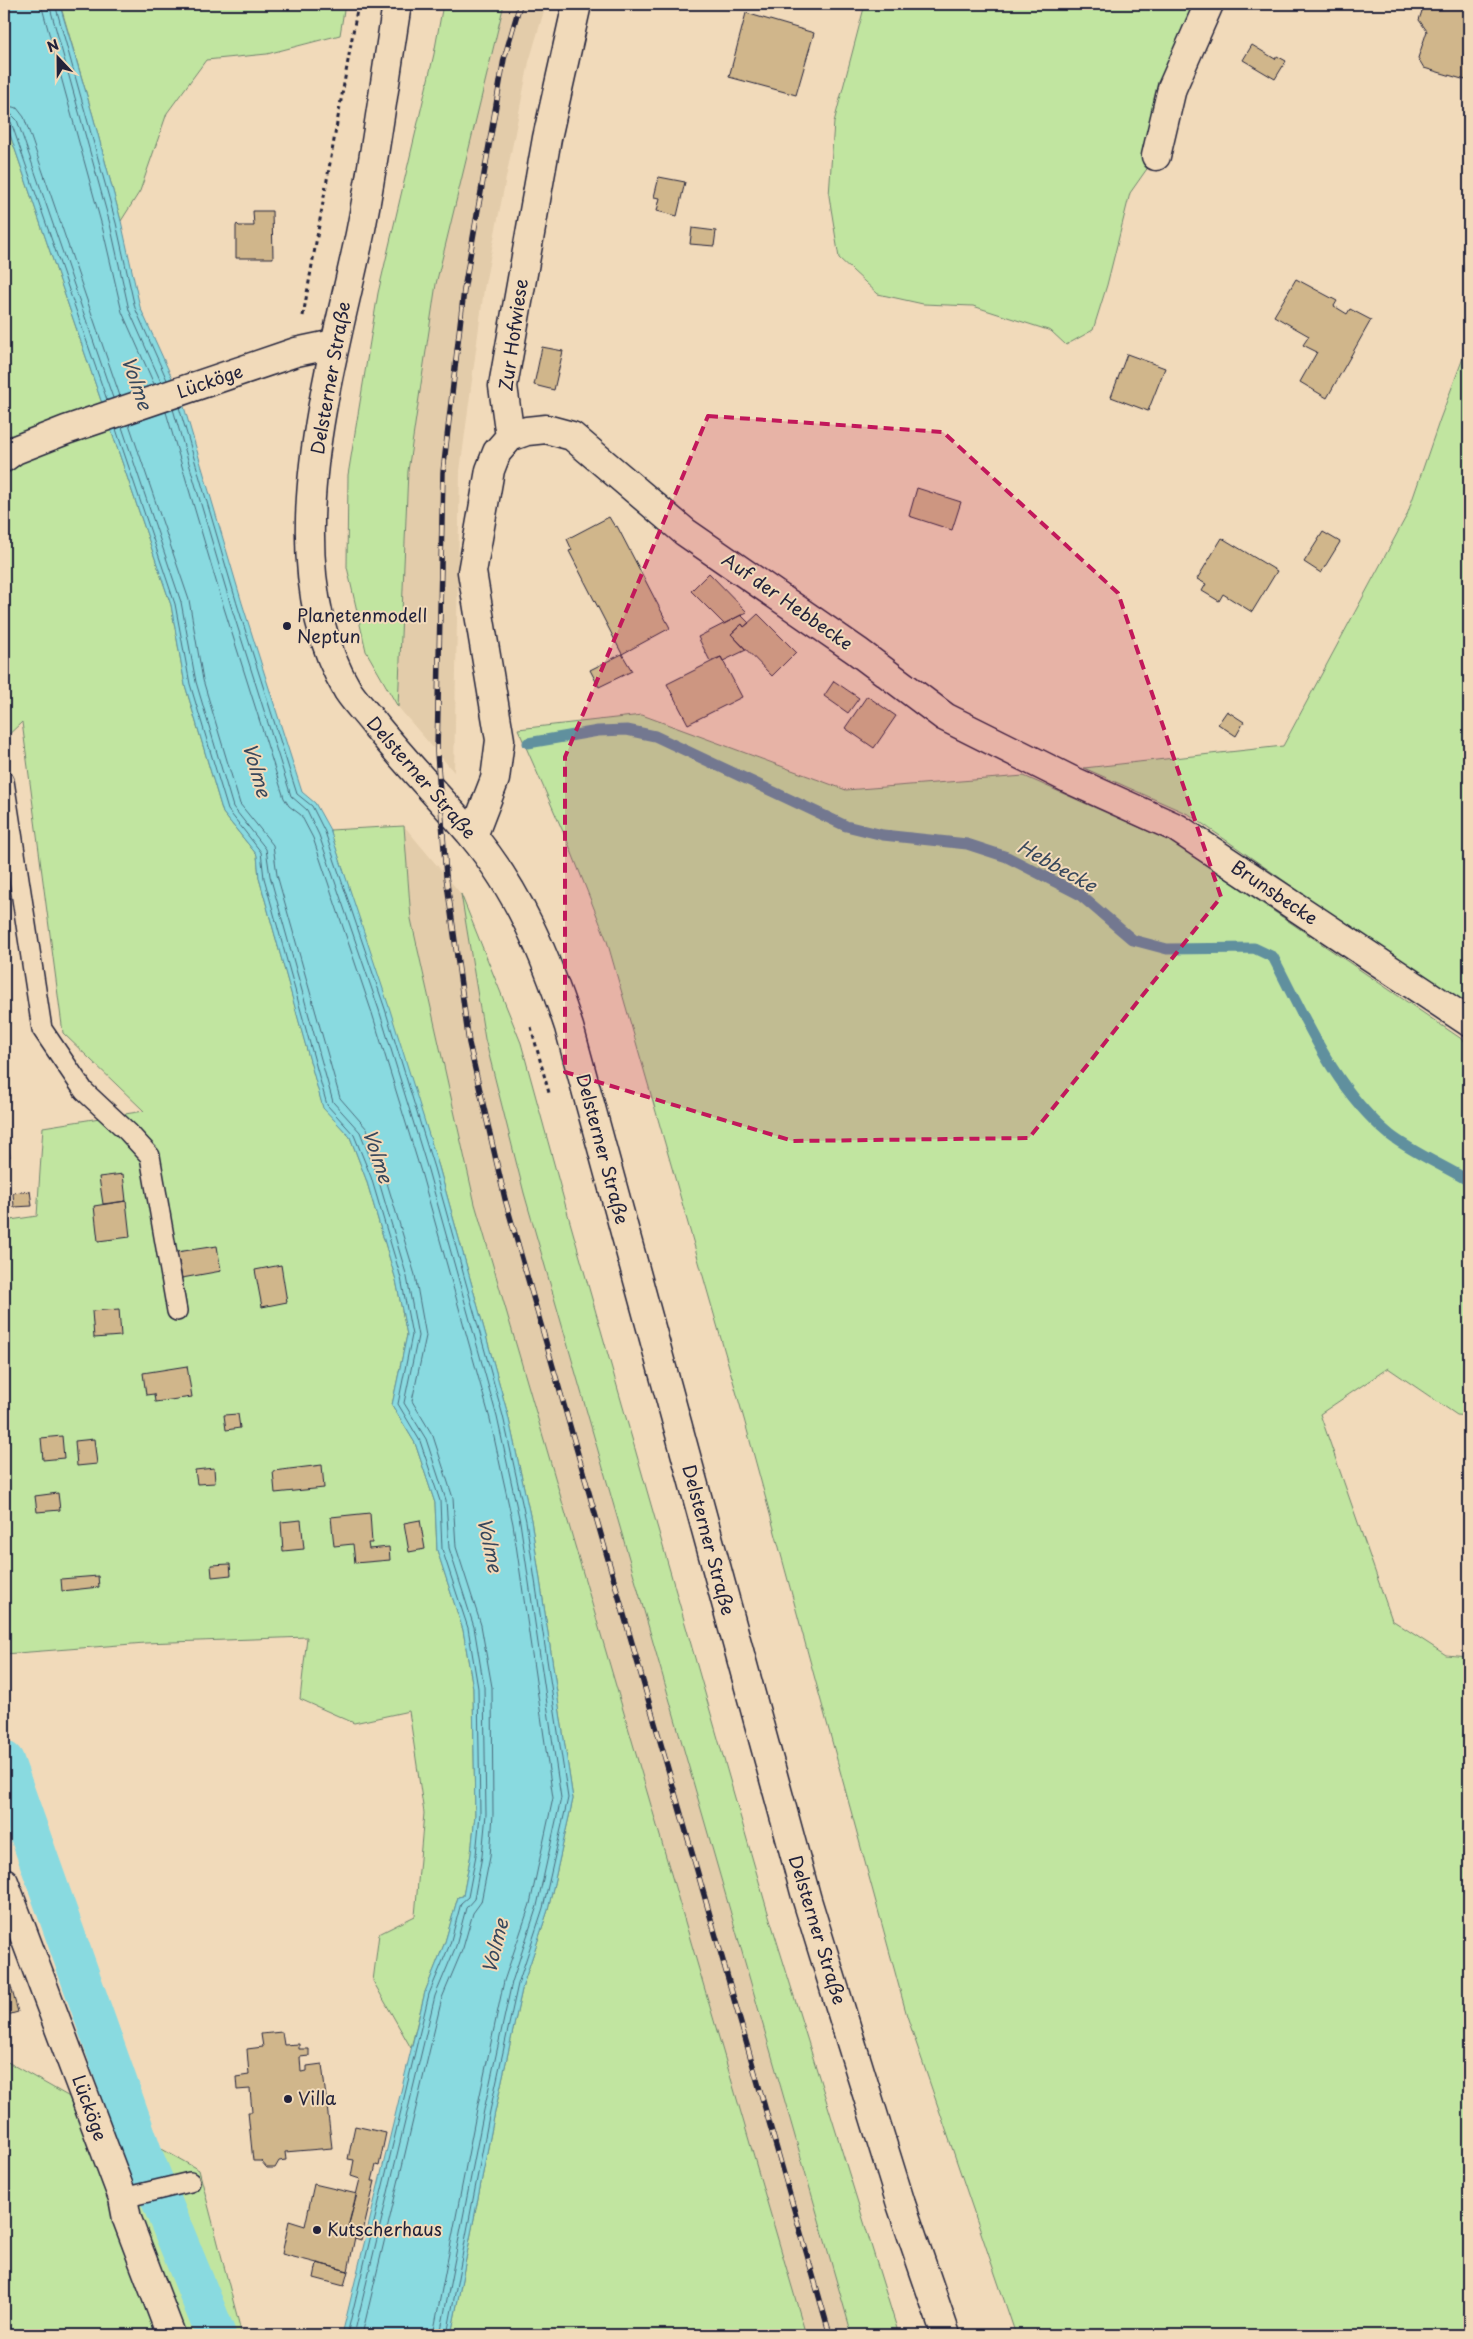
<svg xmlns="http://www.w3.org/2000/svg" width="1473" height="2339" viewBox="0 0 1473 2339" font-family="'Playpen Sans',sans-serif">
<rect width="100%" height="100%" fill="#f1daba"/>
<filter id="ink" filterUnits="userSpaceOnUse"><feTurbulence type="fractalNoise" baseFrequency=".02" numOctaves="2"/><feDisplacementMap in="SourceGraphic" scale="10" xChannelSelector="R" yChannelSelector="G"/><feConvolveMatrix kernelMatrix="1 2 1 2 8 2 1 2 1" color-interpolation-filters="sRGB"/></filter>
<g filter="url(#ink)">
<path fill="#e3ccaa" d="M504,4h42l-17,58 -45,227 -24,182 -6,301 -56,-65 10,-236 28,-187z
M404,826l57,68 24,145 39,154 328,1142h-46l-331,-1131 -64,-286z"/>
<path fill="#c1e5a0" stroke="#72846e" d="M60,4h285l-5,31 -73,19 -61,6 -39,53 -27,78 -19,30 -28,-105z
M443,4h61l-68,280 -28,187 -10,236 -32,-56 -19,-84 1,-92 30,-182 56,-239z
M865,4h344l-53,152 -26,37 -23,92 -14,45 -27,15 -15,-14 -78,-25 -50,-2 -45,-10 -39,-36 -10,-62 5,-74z
M4,117l167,488 14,80 38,128 34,42 2,23 64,229 27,30 16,42 30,101 11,55 -15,70 23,38 20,60 2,47 26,80 10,58 2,127 -4,39 -8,42 -5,1 -13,45 -20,50 -14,56 -38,-67 6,-47 36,-18 9,-103 -15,-102 -55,12 -54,-24 7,-62 -162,6 -141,11v-433l33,-5 6,-89 101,-16 -81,-78 -41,-311 -18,17z
M1469,342v668l-279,-195 -106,-47 199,-22 124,-231 33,-96z
M642,715l204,75 178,-14 148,66 297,202v372l-12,-1 -69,-47 -68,46 72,206 54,35 23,2v678h-453l-109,-319 -163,-597 -137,-478 -39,-98 -50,-114z
M404,826l7,93 64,285 331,1131h-355l44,-223 28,-127 25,-75 25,-111 -42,-279 -23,-105 -69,-248 -109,-337z
M461,894l60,149 49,179 196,684 133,429h-47l-328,-1142 -39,-154z
M4,2060l195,110 43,165h-238z"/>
<path fill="#89dae0" stroke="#60909e" d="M4,4h56v2l33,110 28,105 19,86 42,93 60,203 60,189 13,11 15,27 59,177 50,160 69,248 23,105 42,279 -25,111 -25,75 -28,127 -44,223h-109l83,-343 20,-50 13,-45 5,-1 8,-42 4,-39 -2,-127 -10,-58 -26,-80 -2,-47 -20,-60 -23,-38 15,-70 -11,-55 -30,-101 -16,-42 -27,-29 -64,-230 -2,-23 -34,-42 -38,-128 -14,-80 -167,-488z"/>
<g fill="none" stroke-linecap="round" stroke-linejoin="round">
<path stroke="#4b6c7d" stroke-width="1" d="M41,4l61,222 20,86 32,72
M49,4l61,220 19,86 32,72
M55,4l61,219 19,85 32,72
M4,105l13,3 7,9 96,279
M4,112l7,2 6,6 96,278
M4,119l7,3 96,278
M179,407l58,197 60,190 15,12 13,26 60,177 49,159 69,248 23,105 42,277 -25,110 -25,76 -28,127 -43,224
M173,409l58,197 60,190 16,14 12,25 60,175 49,160 69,247 23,105 41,276 -24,108 -25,76 -28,128 -44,225
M166,412l58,196 60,190 5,8 12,9 12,23 59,175 49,159 69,247 23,105 40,274 -23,106 -26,77 -27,128 -44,226
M129,424l60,176 14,80 37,124 33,41 4,30 63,223 27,31 17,44 31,102 11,61 -14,65 21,35 20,62 3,49 25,78 11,62 1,127 -3,43 -9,45 -8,11 -10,35 -21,50 -80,337
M122,427l59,175 15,80 37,125 33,42 4,27 63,226 27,30 17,43 30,102 11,59 -14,67 22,36 20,61 3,48 25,79 10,60 2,127 -4,42 -8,43 -8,9 -10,38 -21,50 -81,339
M116,429l59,175 15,80 38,126 33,42 3,26 63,227 27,30 17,42 30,101 11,57 -14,69 22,37 20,60 2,48 26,79 10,60 2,126 -4,41 -8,42 -7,6 -11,41 -21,50 -82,341"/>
<path stroke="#60909e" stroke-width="11" d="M528,743l70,-12 29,-1 28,6 191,90 37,9 84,9 40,13 72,37 54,46 34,9 87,-1 19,9c33,63 61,132 117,178 20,16 56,32 79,46"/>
<path stroke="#89dae0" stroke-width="40" d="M4,1761l140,397 72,177"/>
</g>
<path fill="#d0b68b" stroke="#22223b" d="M1432,4h37v77l-45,-13 -6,-10 9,-27 -8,-11 4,-12z
M746,13l68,20 -18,62 -67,-18z
M1252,45l23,14 2,-3 9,5 -11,18 -32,-19z
M659,177l26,5 -8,34 -20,-5 3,-13 -6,-1z
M253,211h19l1,47h-37v-32l1,-2 2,2h15z
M692,228l24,3 -2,15 -24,-2z
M1296,279l41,22 -3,5 13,8 3,-5 21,11 -44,78 -27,-16 17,-30 -14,-7 6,-9 -35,-20z
M542,347l21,4 -9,39 -20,-5z
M1127,354l38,14 -17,43 -37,-14z
M917,488l44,14 -9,28 -43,-14z
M609,517l6,10 2,-1 53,102 -48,26 -53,-103 3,-1 -5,-11z
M1323,532l17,10 -19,31 -17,-11z
M1222,538l55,33 -25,41 -29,-18 -4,7 -17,-10 4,-7 -9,-5z
M709,573l38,39 -23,12 -33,-33z
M758,614l38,38 -24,24 -41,-42 11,-10 2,3z
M741,615l8,8 -5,4 -2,-3 -11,10 15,16 -23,11 -2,-4 -11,4 -12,-24z
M622,654l10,17 -33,16 -9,-17z
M721,657l21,40 -54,27 -21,-40z
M834,681l25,17 -11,15 -24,-17z
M867,696l29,20 -22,32 -29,-20z
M1227,711l17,11 -8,14 -18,-12z
M4,1117l6,40 -6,1z
M123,1174l3,27 -23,3 -4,-27z
M30,1191l2,15 -18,1 -1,-14z
M126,1201l4,36 -32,4 -4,-35z
M217,1246l4,25 -39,7 -5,-26z
M281,1265l6,37 -25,5 -7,-37z
M119,1309l2,27 -27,2 -2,-27z
M187,1366l5,31 -37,5 -1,-8 -8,1 -3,-22z
M238,1414l2,14 -14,2 -2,-15z
M62,1436l2,22 -21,2 -2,-22z
M94,1439l3,25 -20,2 -2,-25z
M322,1465l2,23 -49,5 -2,-22z
M214,1468l1,15 -18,1 -2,-14z
M58,1493l2,17 -23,2 -2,-16z
M370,1513l2,30h-4l1,6 20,-2 1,13 -35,3 -2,-19 -19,2 -3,-29z
M301,1520l3,29 -21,2 -2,-29z
M420,1520l5,29 -16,3 -5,-29z
M230,1564l1,11 -19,2 -1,-12z
M98,1576l1,11 -37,4 -1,-12z
M4,1961l14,51 -14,4z
M282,2032l2,13 15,-1v5h10v7l-9,1 1,15 6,-1v-5l15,-2 10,84 -47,4 1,8 -7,1 -4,7h-8l-6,-7h-8l-5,-49h4l-2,-23 -13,1 -1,-13 13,-2 -2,-26 16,-2 -2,-13z
M355,2126l31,7 -7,33 -3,-1 -4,16h3l-14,59 -15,-5 14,-56 -9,-3 3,-16 -6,-1z
M314,2184l43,10 -11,41 9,2 -7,34 -66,-17 7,-33 16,5z
M317,2263l31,8 -4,15 -30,-8z"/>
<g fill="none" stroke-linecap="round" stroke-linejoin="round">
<g stroke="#22223b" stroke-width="22">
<path id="service" d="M4,781l38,248 42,62 44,41 22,24 27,155
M123,2198l67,-16"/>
</g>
<g stroke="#22223b" stroke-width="31">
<path id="minor" d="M1156,156l16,-68 37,-84
M510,437l-7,-51 44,-248 30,-134
M4,458l11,-8 51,-20 230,-78 38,-8
M473,836l22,-57 5,-39 -28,-168 18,-102 7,-18 13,-15 17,-6 19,-2 26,7 113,96 172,119 88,66 126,63 106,48 292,194
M4,1882l119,316 4,21 44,116"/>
</g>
<g stroke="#22223b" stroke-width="31">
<path id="primary" d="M397,4c-12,76 -22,154 -37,230 -29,138 -90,326 -12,457 8,12 19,23 28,35 30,37 64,72 95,108 48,57 75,123 98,193l238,873 94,304 45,131"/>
</g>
<path stroke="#22223b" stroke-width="3" stroke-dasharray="4 4" stroke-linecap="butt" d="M303,316l55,-312
M531,1027l18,66"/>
<use href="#service" stroke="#f1daba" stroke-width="19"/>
<use href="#minor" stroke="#f1daba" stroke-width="28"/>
<use href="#primary" stroke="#f1daba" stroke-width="28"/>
<g stroke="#22223b" stroke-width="5.5">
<path id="rail" d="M520,4l-16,55 -40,231 -21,182 -6,280 9,124 23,167 36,156 325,1136"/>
</g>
<use href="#rail" stroke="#f1daba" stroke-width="4" stroke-dasharray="11" stroke-linecap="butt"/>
</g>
</g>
<path fill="#c2185b" fill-opacity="0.2" stroke="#c2185b" stroke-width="4" stroke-dasharray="10 6" stroke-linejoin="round" d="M708,416l235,16 175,161 103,304 -192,241 -236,3 -228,-69v-315z"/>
<g fill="#22223b" stroke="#f1daba" stroke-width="2">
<circle cx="287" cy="626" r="5"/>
<circle cx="288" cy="2099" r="5"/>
<circle cx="317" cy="2230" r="5"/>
</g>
<g text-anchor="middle" stroke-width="4" stroke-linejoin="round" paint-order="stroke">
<g font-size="18" fill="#22223b" stroke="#f1daba">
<text transform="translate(514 335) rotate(-82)" y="6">Zur Hofwiese</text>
<text transform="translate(331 378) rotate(-80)" y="6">Delsterner Straße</text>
<text transform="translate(210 382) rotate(-19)" y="6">Lücköge</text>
<text transform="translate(787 602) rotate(35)" y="6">Auf der Hebbecke</text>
<text transform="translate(421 778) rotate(49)" y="6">Delsterner Straße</text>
<text transform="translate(1274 893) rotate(34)" y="6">Brunsbecke</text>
<text transform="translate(602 1149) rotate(75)" y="6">Delsterner Straße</text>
<text transform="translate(708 1540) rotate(75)" y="6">Delsterner Straße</text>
<text transform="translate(817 1930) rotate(73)" y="6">Delsterner Straße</text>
<text transform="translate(89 2108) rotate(70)" y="6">Lücköge</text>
</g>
<g font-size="18" fill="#22223b" stroke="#f1daba" text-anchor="start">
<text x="297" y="622">Planetenmodell<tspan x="297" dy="21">Neptun</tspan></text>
<text x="298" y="2105">Villa</text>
<text x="327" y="2236">Kutscherhaus</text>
</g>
<g font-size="19" font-style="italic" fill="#37475c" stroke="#f1daba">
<text transform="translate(137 383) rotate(71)" y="7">Volme</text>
<text transform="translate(257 770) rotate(74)" y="7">Volme</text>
<text transform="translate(1057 866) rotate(29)" y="7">Hebbecke</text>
<text transform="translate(378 1156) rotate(72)" y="7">Volme</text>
<text transform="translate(490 1545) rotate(78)" y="7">Volme</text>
<text transform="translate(495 1946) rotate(-76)" y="7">Volme</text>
</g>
</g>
<rect width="1473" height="2339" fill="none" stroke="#f1daba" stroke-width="20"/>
<rect x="10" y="10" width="1453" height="2319" fill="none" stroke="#22223b" stroke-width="2" filter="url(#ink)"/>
<g transform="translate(58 58) rotate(338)" stroke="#f1daba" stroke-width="4" paint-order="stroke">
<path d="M0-4L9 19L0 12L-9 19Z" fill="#22223b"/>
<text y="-8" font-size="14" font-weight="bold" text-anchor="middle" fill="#22223b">N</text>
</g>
</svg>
